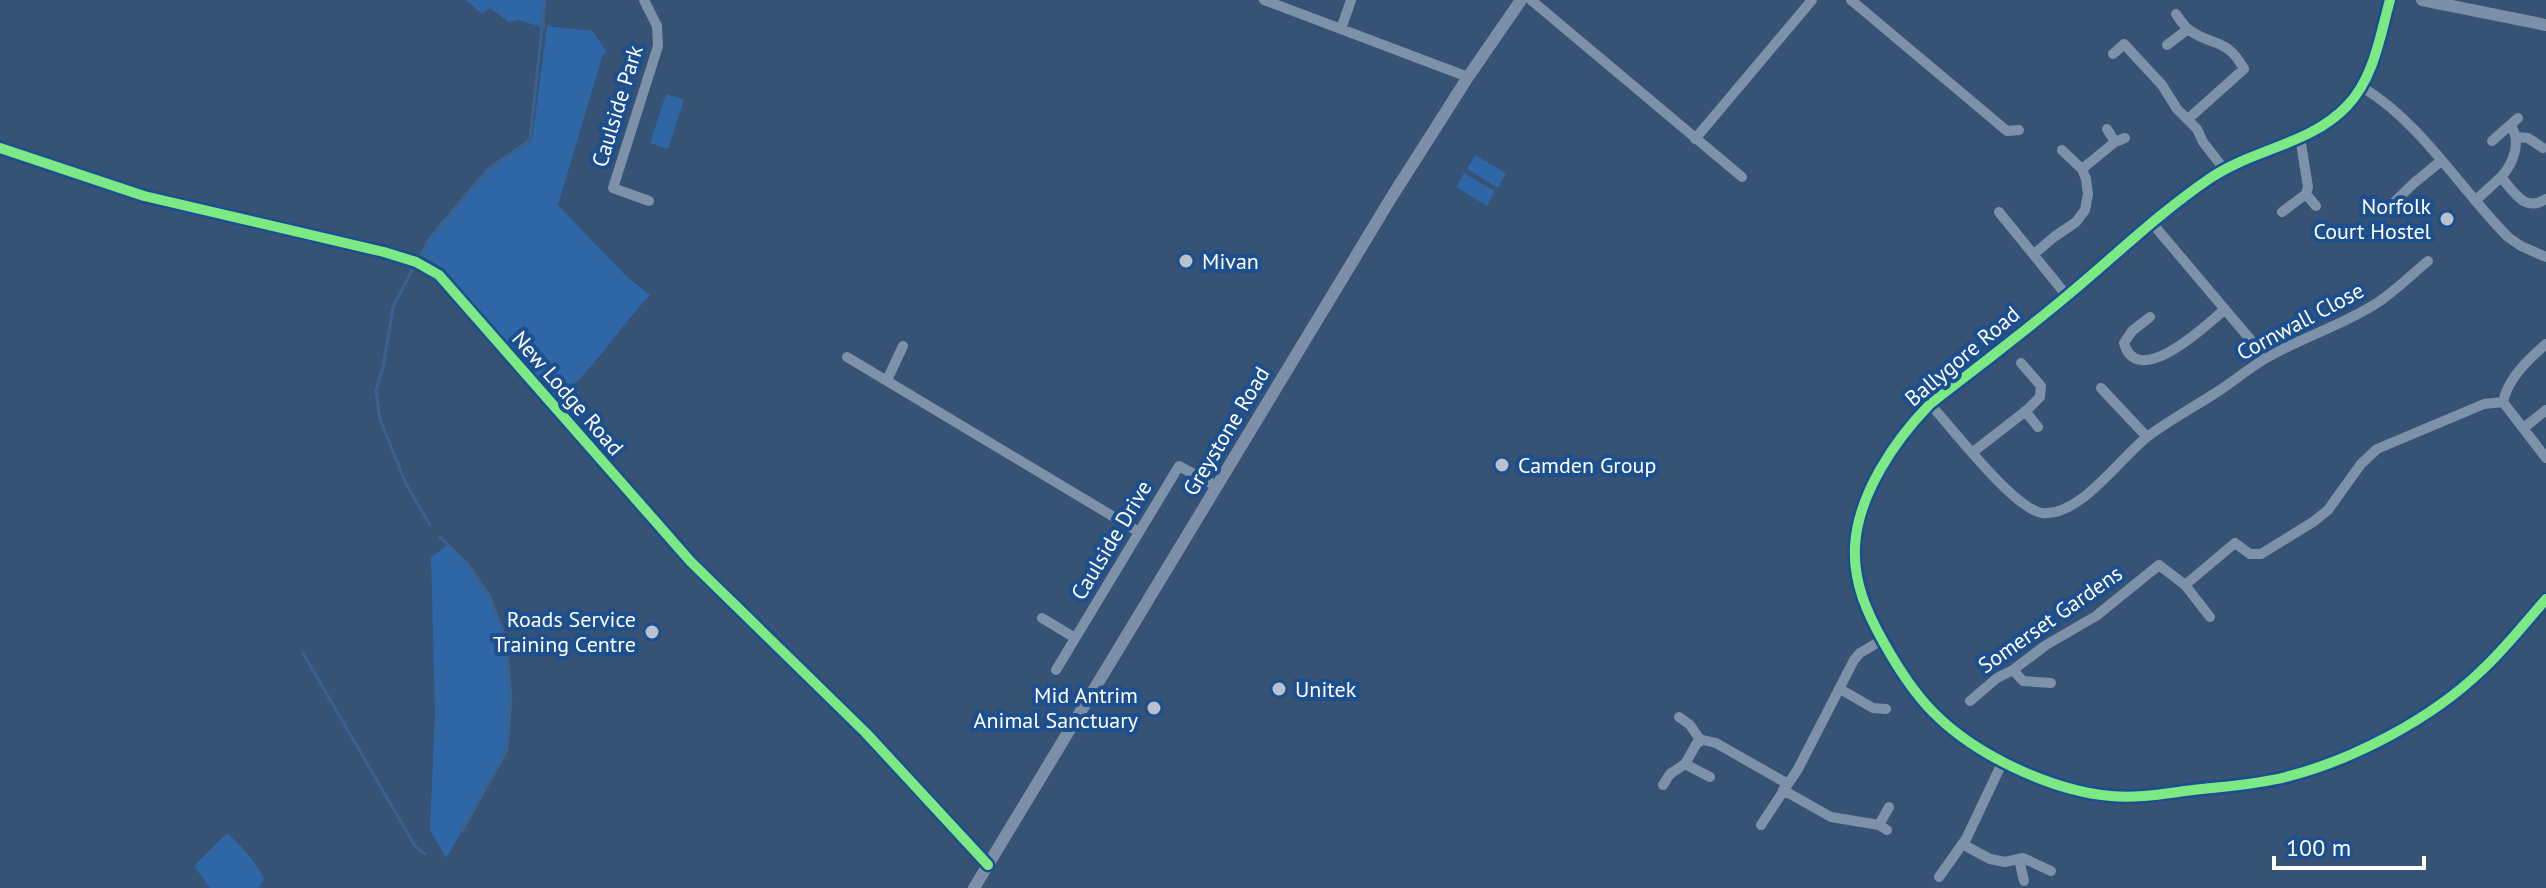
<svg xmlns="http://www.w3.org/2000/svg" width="2546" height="888" viewBox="0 0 2546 888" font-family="'PT Sans',sans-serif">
<rect width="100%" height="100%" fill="#365274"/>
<path fill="#2f66a5" d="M466,0h78l1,28 -27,-8 -9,2 -19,-14 -8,6z
M547,26l46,5 14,22 -4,1 -45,151 69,72 23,18c-32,34 -57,77 -95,106l-111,-132 -23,-14 8,-16 58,-69 45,-29z
M666,94l18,6 -16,49 -18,-6z
M1475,155l31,18 -8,15 -31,-19z
M1464,173l31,18 -8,15 -31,-19z
M449,544l19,20 22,33 16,43 5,58 -4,52 -28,53 -33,55 -16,-28 5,-117 -4,-156z
M227,833c15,14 28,27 37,46l-6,9h-48l-16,-22z"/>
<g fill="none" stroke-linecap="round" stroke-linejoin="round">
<path stroke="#3b618d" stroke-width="3" d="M421,255l8,-16 58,-69 43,-30 15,-140
M412,270l-19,37 -10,60 -7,23 4,29 26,65 24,41
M440,537l28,27 22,33 16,43 5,58 -4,52 -45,81
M303,653l112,193 10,8"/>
<path stroke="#7d92a8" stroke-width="10" d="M644,0l13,26 1,20 -45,142 36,13
M1264,0l204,77
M1531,0l211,177
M1851,0l156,131 12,-1
M2390,0c-10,36 -16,78 -43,106 -37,39 -95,43 -138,73 -50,34 -94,77 -141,116 -45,38 -92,73 -138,109 -35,36 -72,90 -75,142 -2,36 12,67 29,97 14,25 29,49 49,69 42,43 119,79 178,84 30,3 61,-4 91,-7 28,-3 57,-5 84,-12 67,-17 145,-58 195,-106 24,-22 44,-48 65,-72
M2176,14c3,4 7,11 12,15 23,18 38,7 56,40l-56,50
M1341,29l10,-29
M2167,45l21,-16
M2113,54l11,-10 38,41 15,24 20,20 6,13 21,27
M2362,87c60,36 98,102 146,150l13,9 25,11
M2107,129l8,13
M2517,137l11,1 15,10
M1695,139l117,-139
M2492,141l26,-23
M0,148l144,48 240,56 32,10 23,13 252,287 175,171 122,132
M2082,169l33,-27 10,-4
M2501,177c13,-14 21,-37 9,-52
M2306,194l10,12
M2476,200l25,-23c13,15 24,36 45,22
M1999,212l68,84
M2282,212l24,-18 2,-7 -8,-50
M2384,212l30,-29 27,-22
M2152,223l114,135
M2034,254l20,-17 22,-15 9,-12 3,-16 -2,-15 -4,-10 -20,-19
M2150,317l-18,14 -8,12c13,48 83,-18 101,-34
M2546,344c-18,16 -38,34 -43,58l43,56
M847,357l292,175
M887,380l16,-34
M2101,388l46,49
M1930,404c21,23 84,105 112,109 38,4 76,-53 105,-76 24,-18 51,-32 76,-49 15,-10 29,-22 45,-31 35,-20 75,-32 109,-54 18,-12 34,-28 51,-42
M2025,411l13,16
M2525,427l21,-17
M1973,452l54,-42 13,-13 1,-11 -20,-23
M2185,585l25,32
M1042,618l33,20
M1056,670l123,-204 37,20
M2013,670l10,11 28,2
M1840,689l33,19 13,1
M1970,701l27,-23 16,-8 33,-25 50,-29 63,-51 26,20 50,-42 15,11h11l52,-32 15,-12 33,-46 16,-15 107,-45 19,-2
M1679,717l11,8 11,16
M1685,764l25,13
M1663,785l7,-11 15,-10 12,-21 6,-3 13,3 72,41
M1783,790l48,27 48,8 8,5
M1761,825l37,-56 56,-109 6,-7 22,-13
M1879,825l10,-18
M1962,844l28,15 15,3 18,-4 28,13
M2019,859l5,22
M1939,877l27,-38 37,-78"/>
<path stroke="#7d8ea7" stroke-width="12" d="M2422,0l124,25
M974,888l417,-690 77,-121 53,-77"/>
<g stroke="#1b4f8f" stroke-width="15">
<path id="cycleway" d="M2390,0c-10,36 -16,78 -43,106 -37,39 -95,43 -138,73 -50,34 -94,77 -141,116 -45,38 -92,73 -138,109 -35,36 -72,90 -75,142 -2,36 12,67 29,97 14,25 29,49 49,69 42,43 119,79 178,84 30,3 61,-4 91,-7 28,-3 57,-5 84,-12 67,-17 145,-58 195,-106 24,-22 44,-48 65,-72
M0,148l144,48 240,56 32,10 23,13 252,287 175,171 122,132"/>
</g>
<use href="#cycleway" stroke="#7ce984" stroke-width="10"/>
</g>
<g fill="#b9c2ce" stroke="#1b4f8f" stroke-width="3">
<circle cx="2447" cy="219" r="8"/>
<circle cx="1186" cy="261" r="8"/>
<circle cx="1502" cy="465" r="8"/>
<circle cx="652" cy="632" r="8"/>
<circle cx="1279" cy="689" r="8"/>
<circle cx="1154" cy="708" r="8"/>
</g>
<g text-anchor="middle" stroke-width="8" stroke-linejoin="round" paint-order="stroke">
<g font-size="22" fill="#fff" stroke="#1b4f8f">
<text transform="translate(617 106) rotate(-73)" y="8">Caulside Park</text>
<text transform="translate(2300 321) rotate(-28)" y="8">Cornwall Close</text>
<text transform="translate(1962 356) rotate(-40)" y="8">Ballygore Road</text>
<text transform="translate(568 393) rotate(49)" y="8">New Lodge Road</text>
<text transform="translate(1226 431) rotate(-59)" y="8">Greystone Road</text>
<text transform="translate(1111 540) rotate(-59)" y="8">Caulside Drive</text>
<text transform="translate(2050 619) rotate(-35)" y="8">Somerset Gardens</text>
</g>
<g font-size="22" fill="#fff" stroke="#1b4f8f" text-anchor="end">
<text x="2431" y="214">Norfolk<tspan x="2431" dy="25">Court Hostel</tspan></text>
<text x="1202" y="269" text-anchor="start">Mivan</text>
<text x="1518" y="473" text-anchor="start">Camden Group</text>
<text x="636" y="627">Roads Service<tspan x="636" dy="25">Training Centre</tspan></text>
<text x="1295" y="697" text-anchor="start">Unitek</text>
<text x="1138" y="703">Mid Antrim<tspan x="1138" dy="25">Animal Sanctuary</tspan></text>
</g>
</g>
<path d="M2274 856v12h150v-12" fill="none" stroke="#ffffff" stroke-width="4"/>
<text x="2286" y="856" font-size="24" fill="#ffffff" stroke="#1b4f8f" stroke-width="6" paint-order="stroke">100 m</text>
</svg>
